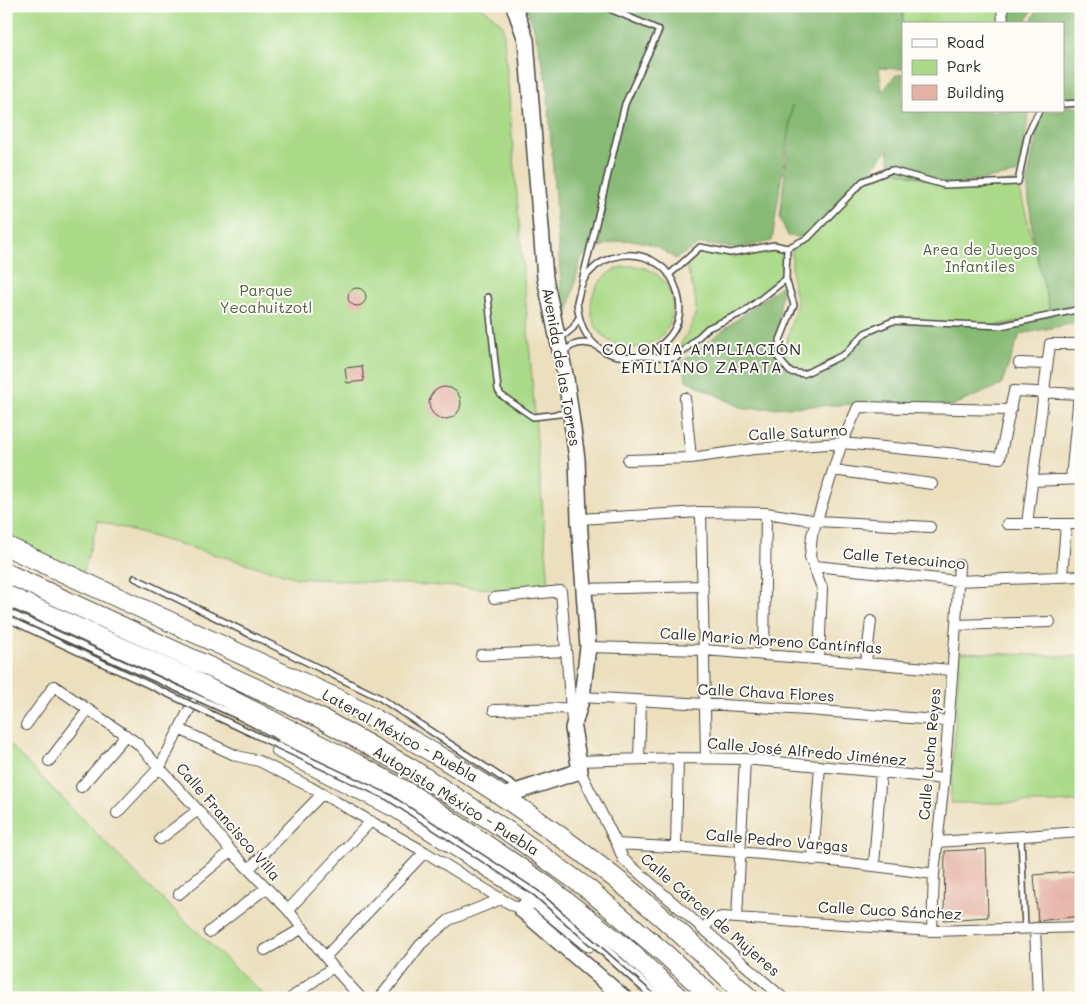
<svg xmlns="http://www.w3.org/2000/svg" width="1087" height="1004" viewBox="0 0 1087 1004" font-family="Mali,sans-serif">
<rect width="100%" height="100%" fill="#fdfcf7"/>
<filter id="ink" filterUnits="userSpaceOnUse"><feTurbulence type="fractalNoise" baseFrequency=".02" numOctaves="2"/><feDisplacementMap in="SourceGraphic" scale="10" xChannelSelector="R" yChannelSelector="G"/><feConvolveMatrix kernelMatrix="1 2 1 2 8 2 1 2 1" color-interpolation-filters="sRGB"/></filter>
<filter id="wash" filterUnits="userSpaceOnUse"><feTurbulence type="fractalNoise" baseFrequency=".0096" numOctaves="4" result="noise"/><feDisplacementMap in="SourceGraphic" scale="20" xChannelSelector="R" yChannelSelector="G"/><feGaussianBlur stdDeviation="1.12" result="paint"/><feColorMatrix in="noise" values="0 0 0 0 0 0 0 0 0 0 0 0 0 0 0 0 0 1.4 0 .05"/><feComposite in="paint" operator="in"/></filter>
<g filter="url(#wash)">
<rect width="100%" height="100%" fill="#ecdfbd"/>
<path fill="#aada88" stroke="#6a825a" d="M6,6h475l22,19 46,561 -51,3 -201,-11 -199,-57 -15,52 -77,-36z
M903,6h100l1,18h-101l-1,11z
M891,170l53,15 74,-3 33,133 -206,39 -41,20 -21,-19 14,-52 -5,-22v-31l16,-12 55,-57z
M782,248v27l-13,15 -51,36 -33,27 -7,-5c7,-10 17,-26 18,-39 1,-11 -7,-35 -11,-46l23,-14 26,8 33,-8z
M591 307a41 41 0 1 1 82 0a41 41 0 1 1-82 0Z
M960,652l121,5v144l-26,2h-105z
M6,741l135,138 126,119h-261z"/>
<path fill="#87ba74" stroke="#597250" d="M526,6h377v63l-24,-1 3,24 14,-17 7,-1v37h126l-9,62 -71,12 -58,-15 -3,-21 -25,32 -55,57 -20,-2 -8,-18 12,-112 -20,135 -36,7 -36,-4 -25,15c-31,-26 -62,-23 -94,-1l-17,72 -17,-247 -13,-55z
M1004,6h30l-9,18h-19z
M1039,6h42v98h-18v-80h-33z
M1063,106l18,2v214l-61,12 -19,51 -49,21 -91,-2 -116,5 -59,-29 -3,-19 99,-76 -7,76 29,13 41,-20 20,-21 28,-12 108,5 50,-11 -17,-71 -7,-62 14,-71h22z"/>
<g id="blocks">
<path fill="#e5b1a4" d="M348 297a9 9 0 1 1 18 0a9 9 0 1 1-18 0Z
M362,366l2,15 -17,2 -2,-15z
M429 403a16 16 0 1 1 32 0a16 16 0 1 1-32 0Z
M986,849l2,68 -44,3 1,-69z
M1081,871v45l-43,5 -4,-46z"/>
</g>
</g>
<g filter="url(#ink)">
<use href="#blocks" fill-opacity="0" stroke="#484641" stroke-width="1"/>
<g fill="none" stroke-linecap="round" stroke-linejoin="round">
<g stroke="#484641" stroke-width="8">
<path id="lane" d="M1063,104l18,-1
M669,275l31,-28 30,6 44,-8 13,3
M786,279l1,-31 21,-10 55,-57 28,-11 53,15 74,-3 10,-49 11,-22
M581,286c2,-5 5,-10 8,-13 17,-20 48,-24 69,-9 11,7 17,19 20,31 17,63 -94,96 -101,7l48,-198 34,-74 -56,-24
M488,297l10,93 3,5 32,22 35,-4
M561,338l12,-10 5,-9
M563,353c8,-9 19,-12 31,-8
M642,356l34,2 32,-30 36,-16 42,-33 8,26 -14,35 -1,19 11,13 14,2 41,-20 20,-21 28,-12 108,5 80,-17
M135,578l245,120 139,91
M6,611l232,105 147,75
M397,797l31,20
M1021,837l4,91
M594,937l68,61"/>
</g>
<g stroke="#484641" stroke-width="12">
<path id="street" d="M1002,6l1,18
M1019,363l28,1
M685,398l6,60
M628,460l63,-2 63,-9 88,-6 158,15 14,-67 67,3
M833,470l99,14
M1071,479l8,-85
M1032,481l49,-2
M701,512l5,246
M579,519l122,-7 65,1 52,8 112,6
M1007,524h74
M1027,524l23,-180h31
M815,566l143,15 123,-5
M1062,576l4,-52
M583,589l120,-3
M494,598l67,-7 11,130
M956,625l94,-3
M588,647l116,3 248,20
M481,655l85,-4
M764,655l2,-142
M819,659l3,-71 -12,-31 2,-22 30,-92 16,-36 153,3
M866,662l5,-41
M582,697l226,13 140,11
M494,710l77,-2
M26,725l28,-39 83,57 61,67 33,41 57,59 45,57 28,31
M179,729l58,27 22,5 51,26 115,65 76,47 21,11
M639,759l2,-58
M49,761l39,-51
M578,761l100,-3 67,1 136,13 63,7
M580,771l37,73 6,15 160,139
M81,787l45,-52
M117,813l43,-46 32,-63
M160,839l38,-29
M937,842l144,-10
M617,844c106,5 212,15 317,30
M676,847l2,-89
M813,860l7,-94
M874,865l7,-93
M249,869l73,-75
M179,894l52,-43
M288,910l83,-89
M737,918l8,-159
M1035,928l3,70
M702,929l10,-9 10,-3 210,14 149,-4
M932,931l2,-57 10,-95 12,-154 3,-60
M209,932l57,-44
M265,950l38,-22
M326,956l99,-104
M291,998l42,-31
M380,998l41,-54 28,-24 52,-21"/>
</g>
<g stroke="#484641" stroke-width="18">
<path id="secondary" d="M503,796l77,-25 -7,-43 9,-31 6,-50 -9,-128 -2,-60 -11,-80 -21,-101 -19,-238 -12,-34
M533,896l-11,14 102,88"/>
</g>
<g stroke="#484641" stroke-width="21">
<path id="highway" d="M6,546l332,153c111,59 216,126 311,207 35,29 67,61 100,92
M6,573l316,146 88,49 96,62 82,59 76,64 49,45
M6,595l186,85 163,83 59,33 131,89 83,65 51,48
M281,749l117,60 135,87 56,46"/>
</g>
<use href="#lane" stroke="#fff" stroke-width="5"/>
<use href="#street" stroke="#fff" stroke-width="10"/>
<use href="#secondary" stroke="#fff" stroke-width="15"/>
<use href="#highway" stroke="#fff" stroke-width="19"/>
<g stroke="#484641" stroke-width="8" stroke-linecap="butt">
<path id="lane-bridge" d="M6,618l382,179 148,96 118,105"/>
</g>
<use href="#lane-bridge" stroke="#fff" stroke-width="5"/>
</g>
</g>
<g text-anchor="middle" stroke-width="4" stroke-linejoin="round" paint-order="stroke">
<g font-size="15" fill="#516047" stroke="#fdfcf7">
<text x="980" y="255">Area de Juegos<tspan x="980" dy="17">Infantiles</tspan></text>
<text x="266" y="296">Parque<tspan x="266" dy="17">Yecahuitzotl</tspan></text>
</g>
<g font-size="15" fill="#2b2b2b" stroke="#fdfcf7">
<text transform="translate(561 367) rotate(80)" y="5">Avenida de las Torres</text>
<text transform="translate(798 433) rotate(-3)" y="5">Calle Saturno</text>
<text transform="translate(904 559) rotate(5)" y="5">Calle Tetecuinco</text>
<text transform="translate(771 641) rotate(4)" y="5">Calle Mario Moreno Cantínflas</text>
<text transform="translate(766 693) rotate(3)" y="5">Calle Chava Flores</text>
<text transform="translate(400 736) rotate(29)" y="5">Lateral México - Puebla</text>
<text transform="translate(807 752) rotate(5)" y="5">Calle José Alfredo Jiménez</text>
<text transform="translate(930 754) rotate(-85)" y="5">Calle Lucha Reyes</text>
<text transform="translate(456 801) rotate(32)" y="5">Autopista México - Puebla</text>
<text transform="translate(228 822) rotate(49)" y="5">Calle Francisco Villa</text>
<text transform="translate(777 841) rotate(5)" y="5">Calle Pedro Vargas</text>
<text transform="translate(890 911) rotate(3)" y="5">Calle Cuco Sánchez</text>
<text transform="translate(710 915) rotate(41)" y="5">Calle Cárcel de Mujeres</text>
</g>
<g font-size="16" letter-spacing="1" fill="#2b2b2b" stroke="#fdfcf7">
<text x="702" y="355">COLONIA AMPLIACIÓN<tspan x="702" dy="18">EMILIANO ZAPATA</tspan></text>
</g>
</g>
<rect width="1087" height="1004" fill="none" stroke="#fdfcf7" stroke-width="25"/>
<rect x="902" y="22" width="162" height="90" fill="#fdfcf7" stroke="#a9a8a5"/>
<rect x="912" y="39" width="25" height="8" fill="#ffffff" stroke="#a9a8a5"/>
<text x="947" y="48" font-size="15" fill="#2b2b2b">Road</text>
<rect x="912" y="60" width="25" height="15" fill="#aada88" stroke="#a9a8a5"/>
<text x="947" y="72" font-size="15" fill="#2b2b2b">Park</text>
<rect x="912" y="85" width="25" height="15" fill="#e5b1a4" stroke="#a9a8a5"/>
<text x="947" y="98" font-size="15" fill="#2b2b2b">Building</text>
</svg>
